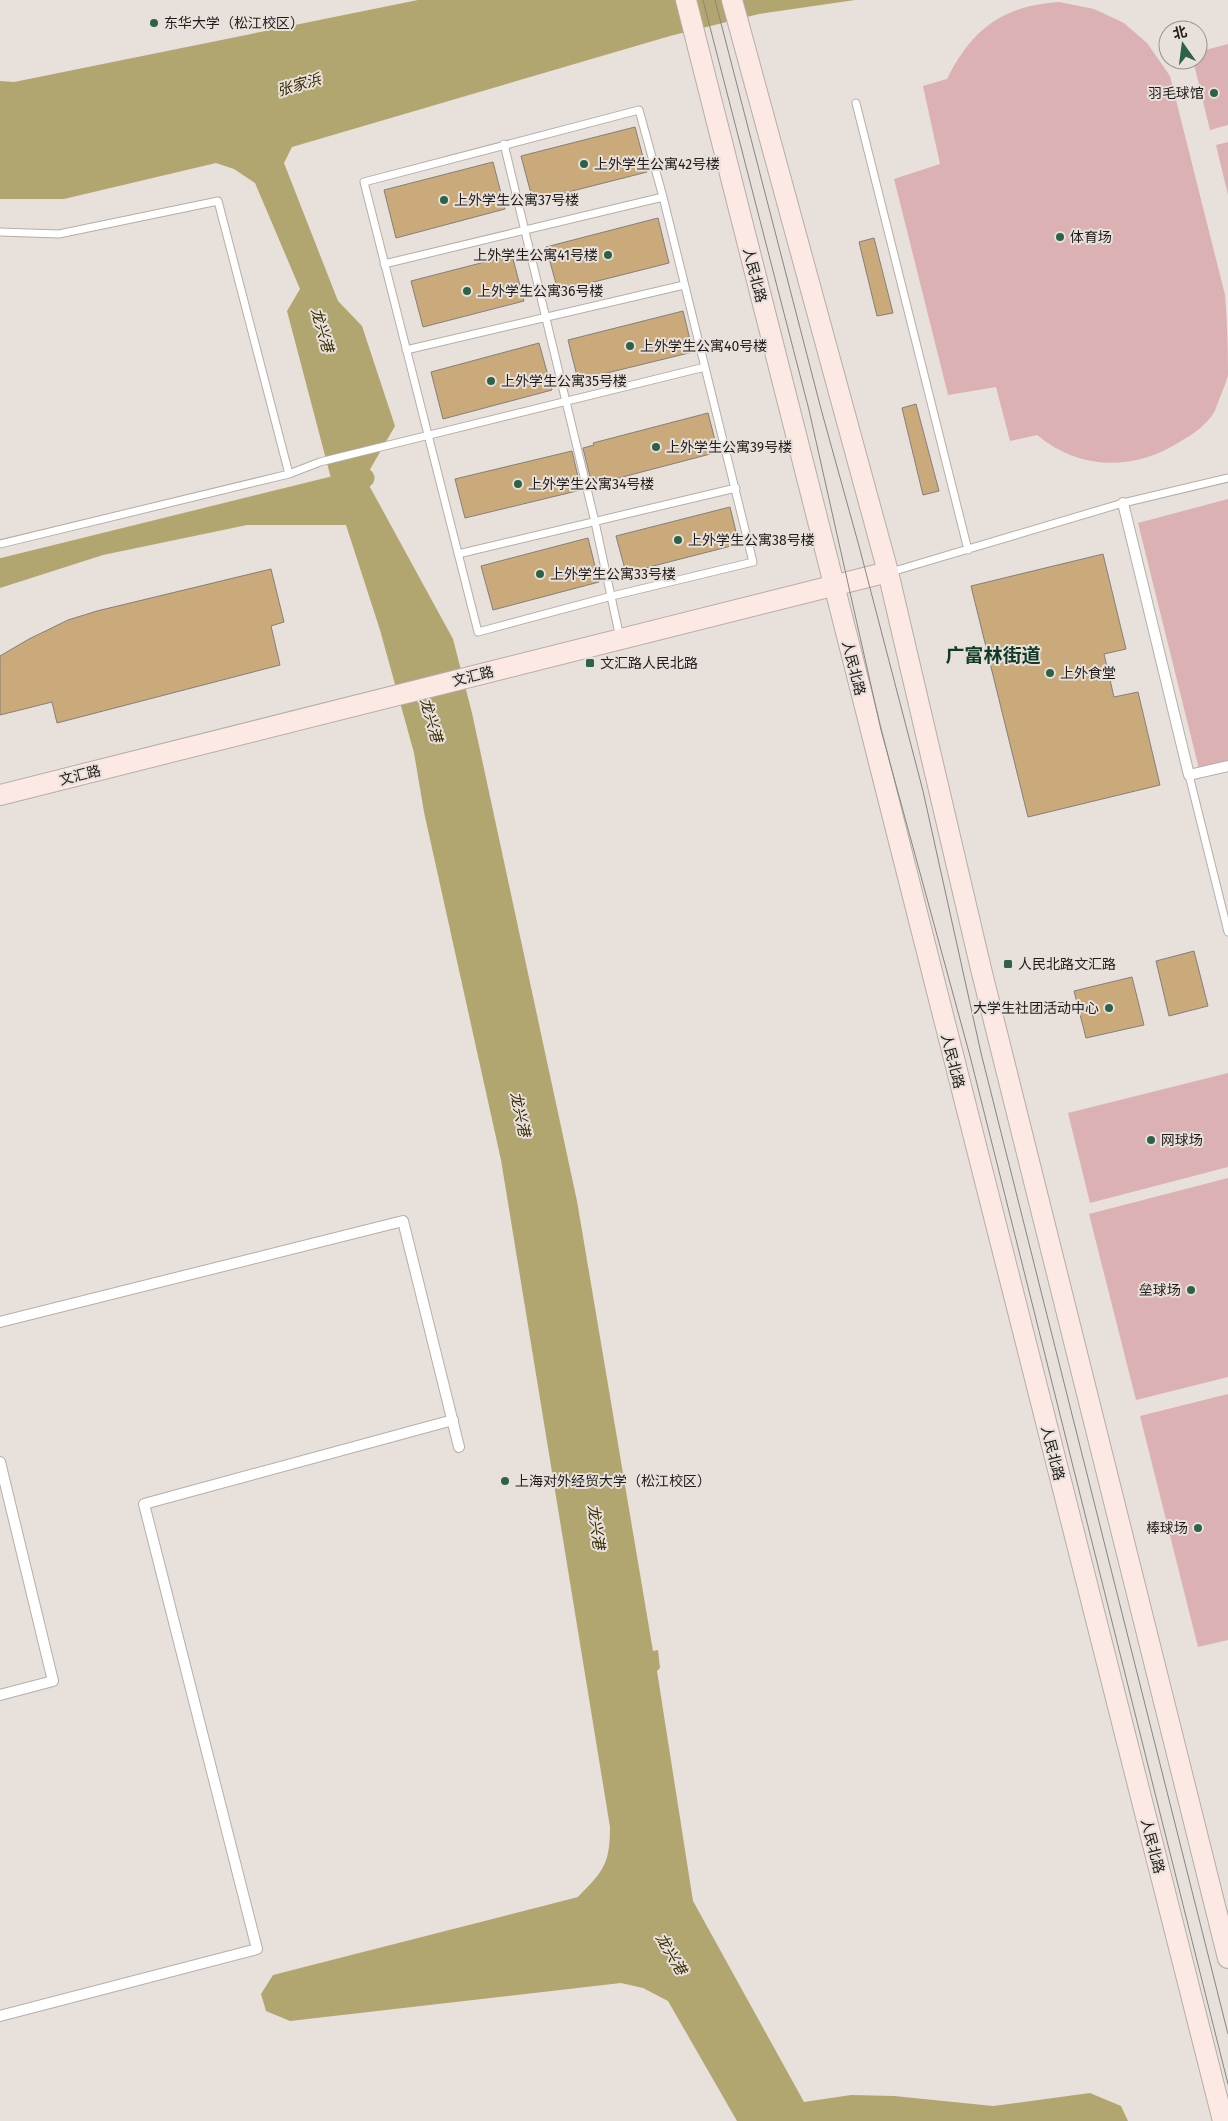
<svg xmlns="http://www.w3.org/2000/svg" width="1228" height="2121" viewBox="0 0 1228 2121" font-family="'Fira Sans','Noto Sans SC',sans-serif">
<rect width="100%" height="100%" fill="#e8e0db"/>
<path fill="#dbb1b3" d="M1059,2l35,7 30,14 23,20 23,33 55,219c2,24 3,57 3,80 -2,8 -6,17 -9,25 -2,4 -3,10 -6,14 -7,11 -21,21 -32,27 -46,30 -101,30 -144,-6l-27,6 -14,-54 -48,8 -54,-216 46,-15 -17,-78 24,-7c25,-50 55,-73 112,-77z
M1228,44v81l-18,5 -17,-70h5v-8z
M1228,142v53l-12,-50z
M1228,499v263l-29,7 -61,-246z
M1228,1073v94l-138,36 -22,-90z
M1228,1178v199l-92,23 -47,-186z
M1228,1394v246l-30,7 -58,-231z"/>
<path fill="#b1a66f" d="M418,0h437l-96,14 -89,22 -378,111 -8,16 54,138 24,25 33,100 -30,52 88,161 19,74 105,488 76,450 5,-1 2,18 -3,3 36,230 111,201 47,-7 43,1 99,10 97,-13 31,13 7,15h-391l-69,-120 -25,-13 -22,-5 -331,38 -24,-10 -5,-17 12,-19 305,-78c25,-26 32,-32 32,-70l-109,-667 -77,-348 -10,-59 -34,-123 -34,-105h-99l-144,30 -103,33v-18l333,-84 -46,-175 13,-22 -45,-106 -21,-14 -18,-6 -152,36h-64v-118l14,1z"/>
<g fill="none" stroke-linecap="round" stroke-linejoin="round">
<path stroke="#b1a66f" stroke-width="19" d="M0,568l365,-90"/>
</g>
<path fill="#caaa7a" stroke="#847f79" d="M635,127l12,45 -114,29 -12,-45z
M493,162l12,47 -109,29 -12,-48z
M658,218l11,45 -111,28 -12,-44z
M874,238l19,75 -16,3 -18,-74z
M512,255l12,46 -101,26 -12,-46z
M683,311l10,41 -115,28 -10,-40z
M539,343l13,47 -109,29 -12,-47z
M916,404l23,87 -16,4 -21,-87z
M708,413l10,39 -126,33 -9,-37 11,-3 -1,-2z
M572,451l9,39 -116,28 -10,-39z
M730,507l9,37 -113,29 -10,-37z
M588,538l11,44 -106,28 -12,-44z
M1103,554l23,95 -22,5 10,43 24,-5 22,93 -132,32 -57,-231z
M271,569l13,53 -13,4 9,39 -223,58 -5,-21 -52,13v-59l29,-17 39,-19 29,-9z
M1194,951l14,55 -39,10 -13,-55z
M1132,977l12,48 -58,13 -12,-47z"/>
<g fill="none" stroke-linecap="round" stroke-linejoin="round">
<g stroke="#b5aea9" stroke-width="9">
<path id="service" d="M856,103l112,447
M639,110l24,87 90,365 -141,34 -134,36 -114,-450z
M504,144l91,378 25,116
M0,232l59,2 159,-33 71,273
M384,264l279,-67
M406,350l278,-65
M0,544l289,-70 31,-12 385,-95
M458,554l278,-66
M891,572l232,-69 105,-25
M1189,775l39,157"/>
</g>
<g stroke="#b5aea9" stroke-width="12">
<path id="pedestrian" d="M1123,503l66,272 39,-9
M0,1322l403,-101 56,226
M0,1462l53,219 -53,14
M0,2016l257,-67 -113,-445 309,-84"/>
</g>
<g stroke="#b5aea9" stroke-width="22">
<path id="secondary" d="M686,0l537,2121
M732,0l156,572 93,397 247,989
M0,795l888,-223"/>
</g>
<use href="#service" stroke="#fff" stroke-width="7"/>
<use href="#pedestrian" stroke="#fff" stroke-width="10"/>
<use href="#secondary" stroke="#fde9e3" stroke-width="20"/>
<path stroke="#8a8481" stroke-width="1" d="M703,0l106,410 72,320 89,326 258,1028
M715,0l106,409 38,137 64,245 58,262 247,981"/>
</g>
<g fill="#2c6248" stroke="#e8e0db" stroke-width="2">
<circle cx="154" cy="23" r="5"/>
<circle cx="1214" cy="93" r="5"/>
<circle cx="584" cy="164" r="5"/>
<circle cx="444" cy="200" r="5"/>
<circle cx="1060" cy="237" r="5"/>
<circle cx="608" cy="255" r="5"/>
<circle cx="467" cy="291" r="5"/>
<circle cx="630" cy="346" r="5"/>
<circle cx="491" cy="381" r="5"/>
<circle cx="656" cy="447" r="5"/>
<circle cx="518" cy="484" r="5"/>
<circle cx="678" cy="540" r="5"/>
<circle cx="540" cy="574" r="5"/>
<rect x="585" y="658" width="10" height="10" rx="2.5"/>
<circle cx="1050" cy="673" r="5"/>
<rect x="1003" y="959" width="10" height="10" rx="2.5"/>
<circle cx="1109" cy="1008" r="5"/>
<circle cx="1151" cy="1140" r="5"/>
<circle cx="1191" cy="1290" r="5"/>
<circle cx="505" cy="1481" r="5"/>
<circle cx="1198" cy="1528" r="5"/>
</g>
<g text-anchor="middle" stroke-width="4" stroke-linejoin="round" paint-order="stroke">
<g font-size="14" fill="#1f1c1a" stroke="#e8e0db" text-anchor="start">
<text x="164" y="28">东华大学（松江校区）</text>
<text x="1204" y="98" text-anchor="end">羽毛球馆</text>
<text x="594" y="169">上外学生公寓42号楼</text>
<text x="454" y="205">上外学生公寓37号楼</text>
<text x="1070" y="242">体育场</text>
<text x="598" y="260" text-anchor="end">上外学生公寓41号楼</text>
<text x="477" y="296">上外学生公寓36号楼</text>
<text x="640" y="351">上外学生公寓40号楼</text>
<text x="501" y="386">上外学生公寓35号楼</text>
<text x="666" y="452">上外学生公寓39号楼</text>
<text x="528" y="489">上外学生公寓34号楼</text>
<text x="688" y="545">上外学生公寓38号楼</text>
<text x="550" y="579">上外学生公寓33号楼</text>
<text x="600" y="668">文汇路人民北路</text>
<text x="1060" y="678">上外食堂</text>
<text x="1018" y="969">人民北路文汇路</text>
<text x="1099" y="1013" text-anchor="end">大学生社团活动中心</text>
<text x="1161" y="1145">网球场</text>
<text x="1181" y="1295" text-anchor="end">垒球场</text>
<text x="515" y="1486">上海对外经贸大学（松江校区）</text>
<text x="1188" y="1533" text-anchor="end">棒球场</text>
</g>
<g font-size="14" fill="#1f1c1a" stroke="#e8e0db">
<text transform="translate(755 275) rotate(76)" y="5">人民北路</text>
<text transform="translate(854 668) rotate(76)" y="5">人民北路</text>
<text transform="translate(473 676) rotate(-14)" y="5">文汇路</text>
<text transform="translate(80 775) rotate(-14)" y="5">文汇路</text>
<text transform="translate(953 1061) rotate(76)" y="5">人民北路</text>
<text transform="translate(1053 1453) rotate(76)" y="5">人民北路</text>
<text transform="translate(1153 1846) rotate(76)" y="5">人民北路</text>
</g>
<g font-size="15" font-style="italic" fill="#342b00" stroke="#e8e0db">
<text transform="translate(299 85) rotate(-16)" y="5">张家浜</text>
<text transform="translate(322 330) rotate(74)" y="5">龙兴港</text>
<text transform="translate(431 720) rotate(74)" y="5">龙兴港</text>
<text transform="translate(520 1114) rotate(78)" y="5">龙兴港</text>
<text transform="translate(596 1527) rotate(82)" y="5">龙兴港</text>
<text transform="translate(671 1954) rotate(59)" y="5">龙兴港</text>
</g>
<g font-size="19" font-weight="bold" fill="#0f3b27" stroke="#e8e0db">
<text x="993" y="662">广富林街道</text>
</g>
</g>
<g transform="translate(1183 45) rotate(346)"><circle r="24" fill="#e8e0db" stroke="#98928e"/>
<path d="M0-4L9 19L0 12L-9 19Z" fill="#2c6248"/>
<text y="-8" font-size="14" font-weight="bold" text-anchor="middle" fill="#1f1c1a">北</text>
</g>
</svg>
